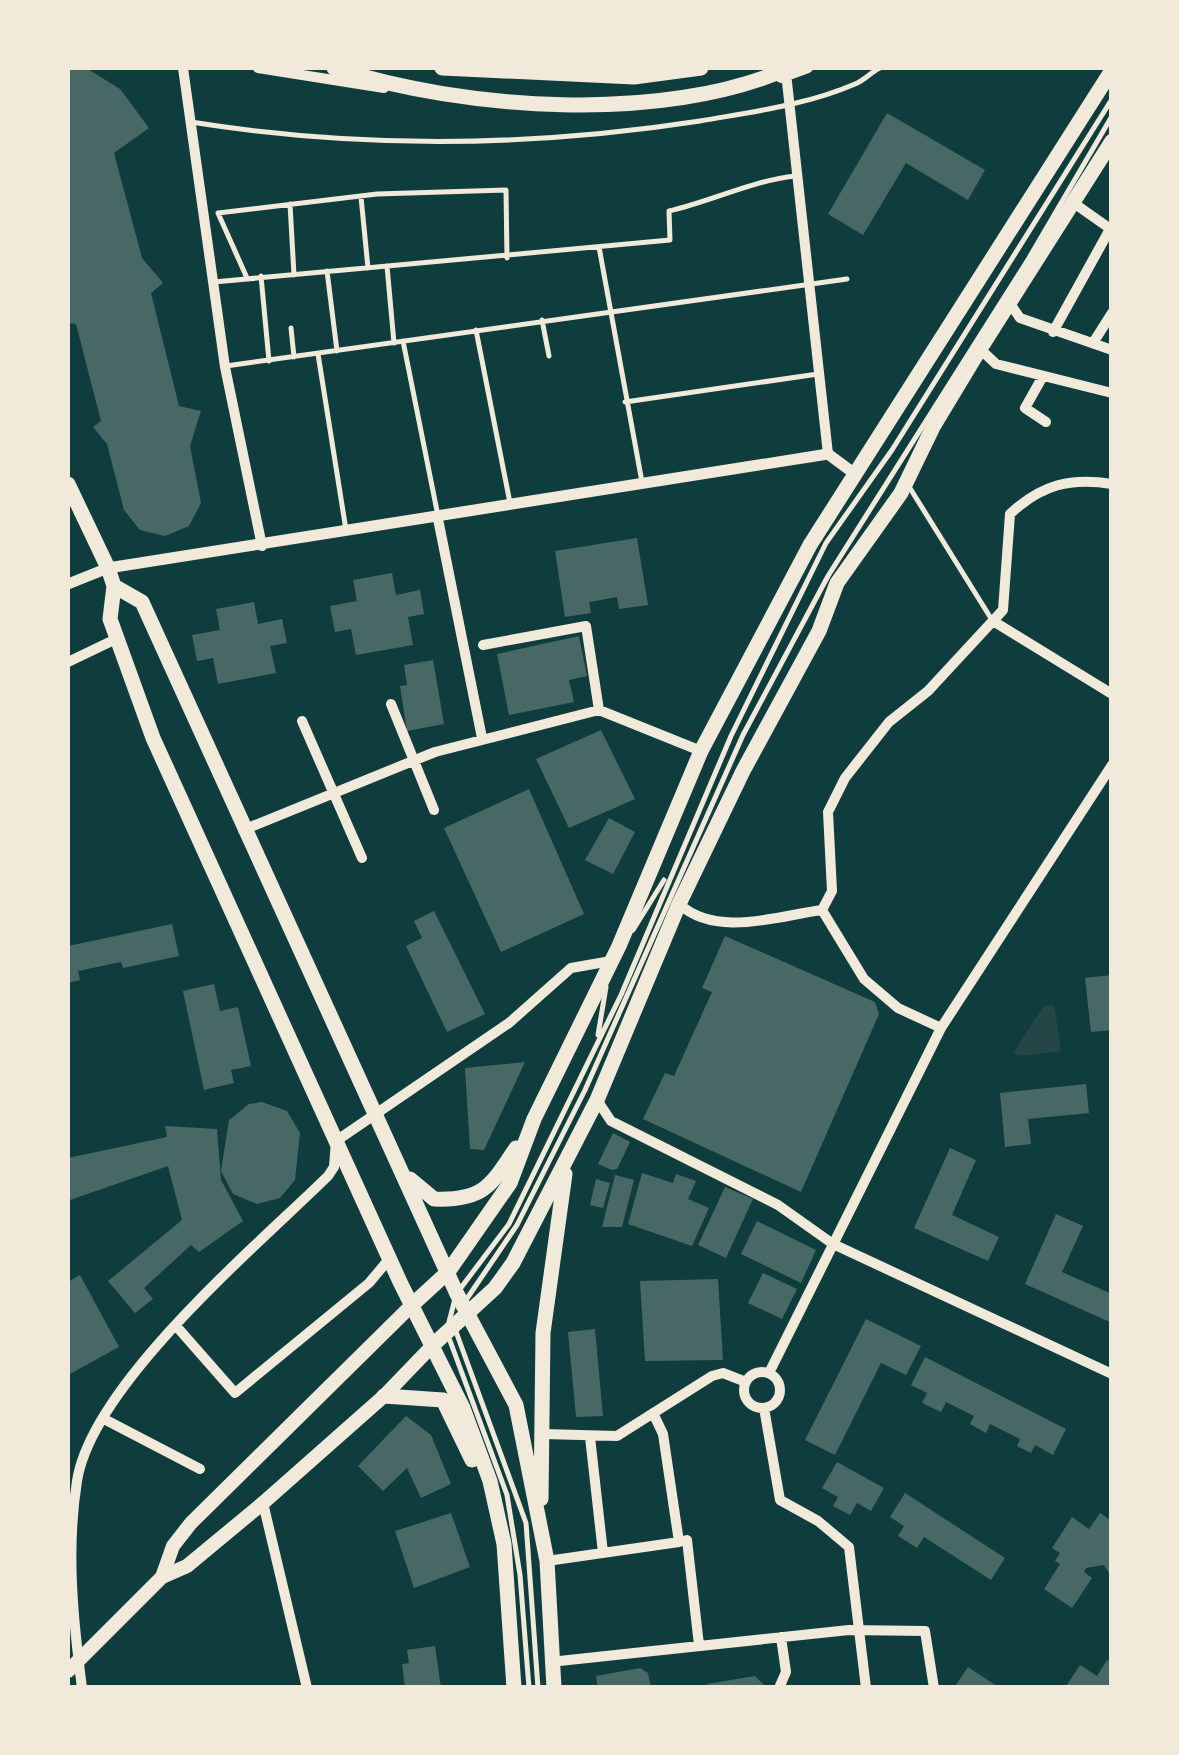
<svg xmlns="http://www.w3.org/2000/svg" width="1179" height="1755" viewBox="0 0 1179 1755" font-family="Arial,sans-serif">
<rect width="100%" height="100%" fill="#0f3d3e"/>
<path fill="#244646" d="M1051,1004l4,5 6,42 -41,5 -7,-3 30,-46z"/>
<path fill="#486865" d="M68,68h18l34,21 29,39 -35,25 28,105 21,25 -12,10 28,113 22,5 -11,35 11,57 -12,23 -24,10 -25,-6 -16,-20 -17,-66 -14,-17 8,-6 -25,-97 -8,-1z
M887,113l98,57 -17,30 -62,-37 -43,72 -35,-21z
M637,538l11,67 -29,4 -2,-12 -28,5 2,11 -26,4 -10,-66z
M392,573l4,22 24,-5 4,24 -16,3 5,28 -57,10 -5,-26 -16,3 -5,-26 27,-5 -4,-21z
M254,602l4,22 24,-5 5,24 -17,3 6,27 -58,11 -5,-26 -16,3 -5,-26 28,-5 -4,-21z
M579,636l8,40 -18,4 5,22 -65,13 -12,-61z
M433,660l11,64 -37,7 -7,-45 7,-1 -3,-20z
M601,730l34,69 -66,29 -33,-69z
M529,789l55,125 -83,38 -57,-124z
M609,818l26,14 -22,42 -28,-14z
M434,911l51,103 -38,18 -41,-86 16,-8 -8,-17z
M172,924l7,32 -56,12 -2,-6 -43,9 2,9 -12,3v-37z
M725,936l150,66 4,12 -78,178 -158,-73 22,-46 9,3 38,-84 -10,-4z
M1112,975v55l-21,2 -6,-54z
M214,984l6,27 18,-4 13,59 -20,4 3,13 -30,7 -21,-99z
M525,1062l-41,88 -14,-1 -5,-81z
M1086,1084l3,29 -61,6 3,25 -26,3 -5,-54z
M262,1102l25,9 13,22 -5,47 -15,18 -23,6 -24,-10 -12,-23 8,-51 20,-16z
M165,1126l52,3 4,51 22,41 -44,31 -8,-7 -47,43 9,11 -18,14 -27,-32 74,-61 -14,-54 -98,34 -2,-42 99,-21z
M613,1133l17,9 -13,27 -5,1 -14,-6z
M950,1148l26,12 -24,55 47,22 -11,24 -74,-33z
M642,1173l31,10 3,-9 20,7 -8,18 21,9 -17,38 -64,-22z
M615,1175l19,5 -12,47h-20z
M596,1179l14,4 -7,25 -13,-3z
M725,1187l28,12 -27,59 -28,-13z
M1056,1214l27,12 -21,46 50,22v29l-87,-39z
M757,1221l59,29 -15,33 -60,-29z
M763,1273l34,16 -15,30 -34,-16z
M80,1275l39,72 -51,28v-93z
M718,1279l5,81 -78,1 -5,-80z
M866,1319l55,27 -15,29 -25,-12 -46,92 -30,-15z
M595,1329l8,87 -27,1 -8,-85z
M925,1357l141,72 -13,26 -18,-10 -4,8 -14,-7 3,-7 -30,-15 -4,9 -16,-9 4,-8 -28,-14 -5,10 -19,-9 5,-10 -16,-8z
M406,1416l25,19 20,49 -30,14 -14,-30 -24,23 -25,-25z
M837,1462l47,26 -13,23 -14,-8 -7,12 -17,-9 5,-9 -16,-9z
M905,1493l100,65 -14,22 -67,-43 -7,11 -19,-12 6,-10 -14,-9z
M451,1513l19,54 -56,21 -19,-57z
M1100,1513l12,8v57l-8,-13 -18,3 -2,4 8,6 -20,30 -28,-19 16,-25 -5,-3 5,-8 -8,-5 20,-31 17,12z
M435,1646l6,42h-36l-3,-24 7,-1 -2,-13z
M1107,1660l5,3v25h-47l15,-23 17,11z
M968,1667l32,21h-46z
M640,1668l8,5 3,15h-53l-2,-12z
M755,1676l12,12h-59l-1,-4z"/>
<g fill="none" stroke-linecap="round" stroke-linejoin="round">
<path stroke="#f1e9da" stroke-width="5" d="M191,122c169,27 340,25 509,-1 51,-9 107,-16 155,-37 10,-4 16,-12 25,-16
M361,197l7,71
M290,204l4,71
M599,247l43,235
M387,266l7,77
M327,271l10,80
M261,276l8,85
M247,278l-29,-65 159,-19 129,-4 1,68
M214,282l456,-42 -1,-29c43,-10 82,-30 126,-35
M542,320l7,36
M291,328l3,29
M476,330l34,173
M403,341l35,175
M318,354l28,176
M226,366l621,-87
M625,402l193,-28
M908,485l84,135
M633,930l31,-50
M598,1035l8,-48
M460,1289l49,-65 112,-229 110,-259 95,-193 66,-93 220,-351
M466,1300l51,-75 68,-135 158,-355 85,-159 201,-318 83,-142
M449,1322l6,-23
M455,1329l71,194 12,165
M449,1338l58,157 13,80 9,113"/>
<path stroke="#f1e9da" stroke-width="10" d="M183,68l42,299 37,179
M258,68l126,20
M786,73l42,381
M781,78l27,-10
M1075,204l37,26
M1011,305l9,13 92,32
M1053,332l57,-103
M1093,343l19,-30
M980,349l16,15 116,29
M1043,376l-18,32 21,14
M438,519l44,219
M993,621l119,73
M483,645l103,-19 13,84
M68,662l48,-23
M391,704l43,106
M302,721l60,137
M243,830l192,-78 164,-42 102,41
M679,904c38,34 98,12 143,6
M822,910l10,-19 -4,-79 17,-34 44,-56 39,-31 75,-81 7,-96c31,-29 60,-37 102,-30
M822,910l42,69 34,29 43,20
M597,1100l14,21 167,84 55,39 279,130
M177,1327l58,66 134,-110 21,-25
M744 1390a18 18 0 1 1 36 0a18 18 0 1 1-36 0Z
M769,1373l172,-345 171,-263
M764,1408l16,92 38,21 31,26 17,141
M653,1413l10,21 16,108 8,-2 12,105
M104,1419l96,50
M544,1434l73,2 95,-60 11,-3 23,9
M590,1437l13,116
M263,1503l44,185
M547,1561l132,-19
M550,1662l299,-32 76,1 9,57
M82,1688c-9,-69 -16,-138 -5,-207 15,-97 181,-236 251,-305l6,-9 2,-26 173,-118 62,-55 40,-7
M779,1688l7,-16 -5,-35"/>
<path stroke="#f1e9da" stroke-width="11" d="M68,584l40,-16 720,-114 27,20"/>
<path stroke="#f1e9da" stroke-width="14" d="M162,1577l11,-31 18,-23 221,-218
M68,1671l94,-94 25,-11 76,-63 121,-107 50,-52"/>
<path stroke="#f1e9da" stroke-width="15" d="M68,484l40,84 6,18 -4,33 43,119 247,544 63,126 27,73 14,63 10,144
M114,586l28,16 315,692 59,111 31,156 7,127
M410,1179l24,20c49,2 57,-13 82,-51
M412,1305l36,-33 62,-89 24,-64 85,-173 82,-195 109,-206 302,-475
M434,1344l61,-56 18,-25 84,-163 82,-196 64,-133 76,-140 18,-48 64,-90 32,-66 47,-78 132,-208
M384,1396l59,4 29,60
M541,1499l2,-166 22,-159"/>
<path stroke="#f1e9da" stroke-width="15" d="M334,68c131,42 328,56 455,0
M442,68l192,9 67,-9"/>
</g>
<rect width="1179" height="1755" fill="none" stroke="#f1e9da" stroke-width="140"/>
</svg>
